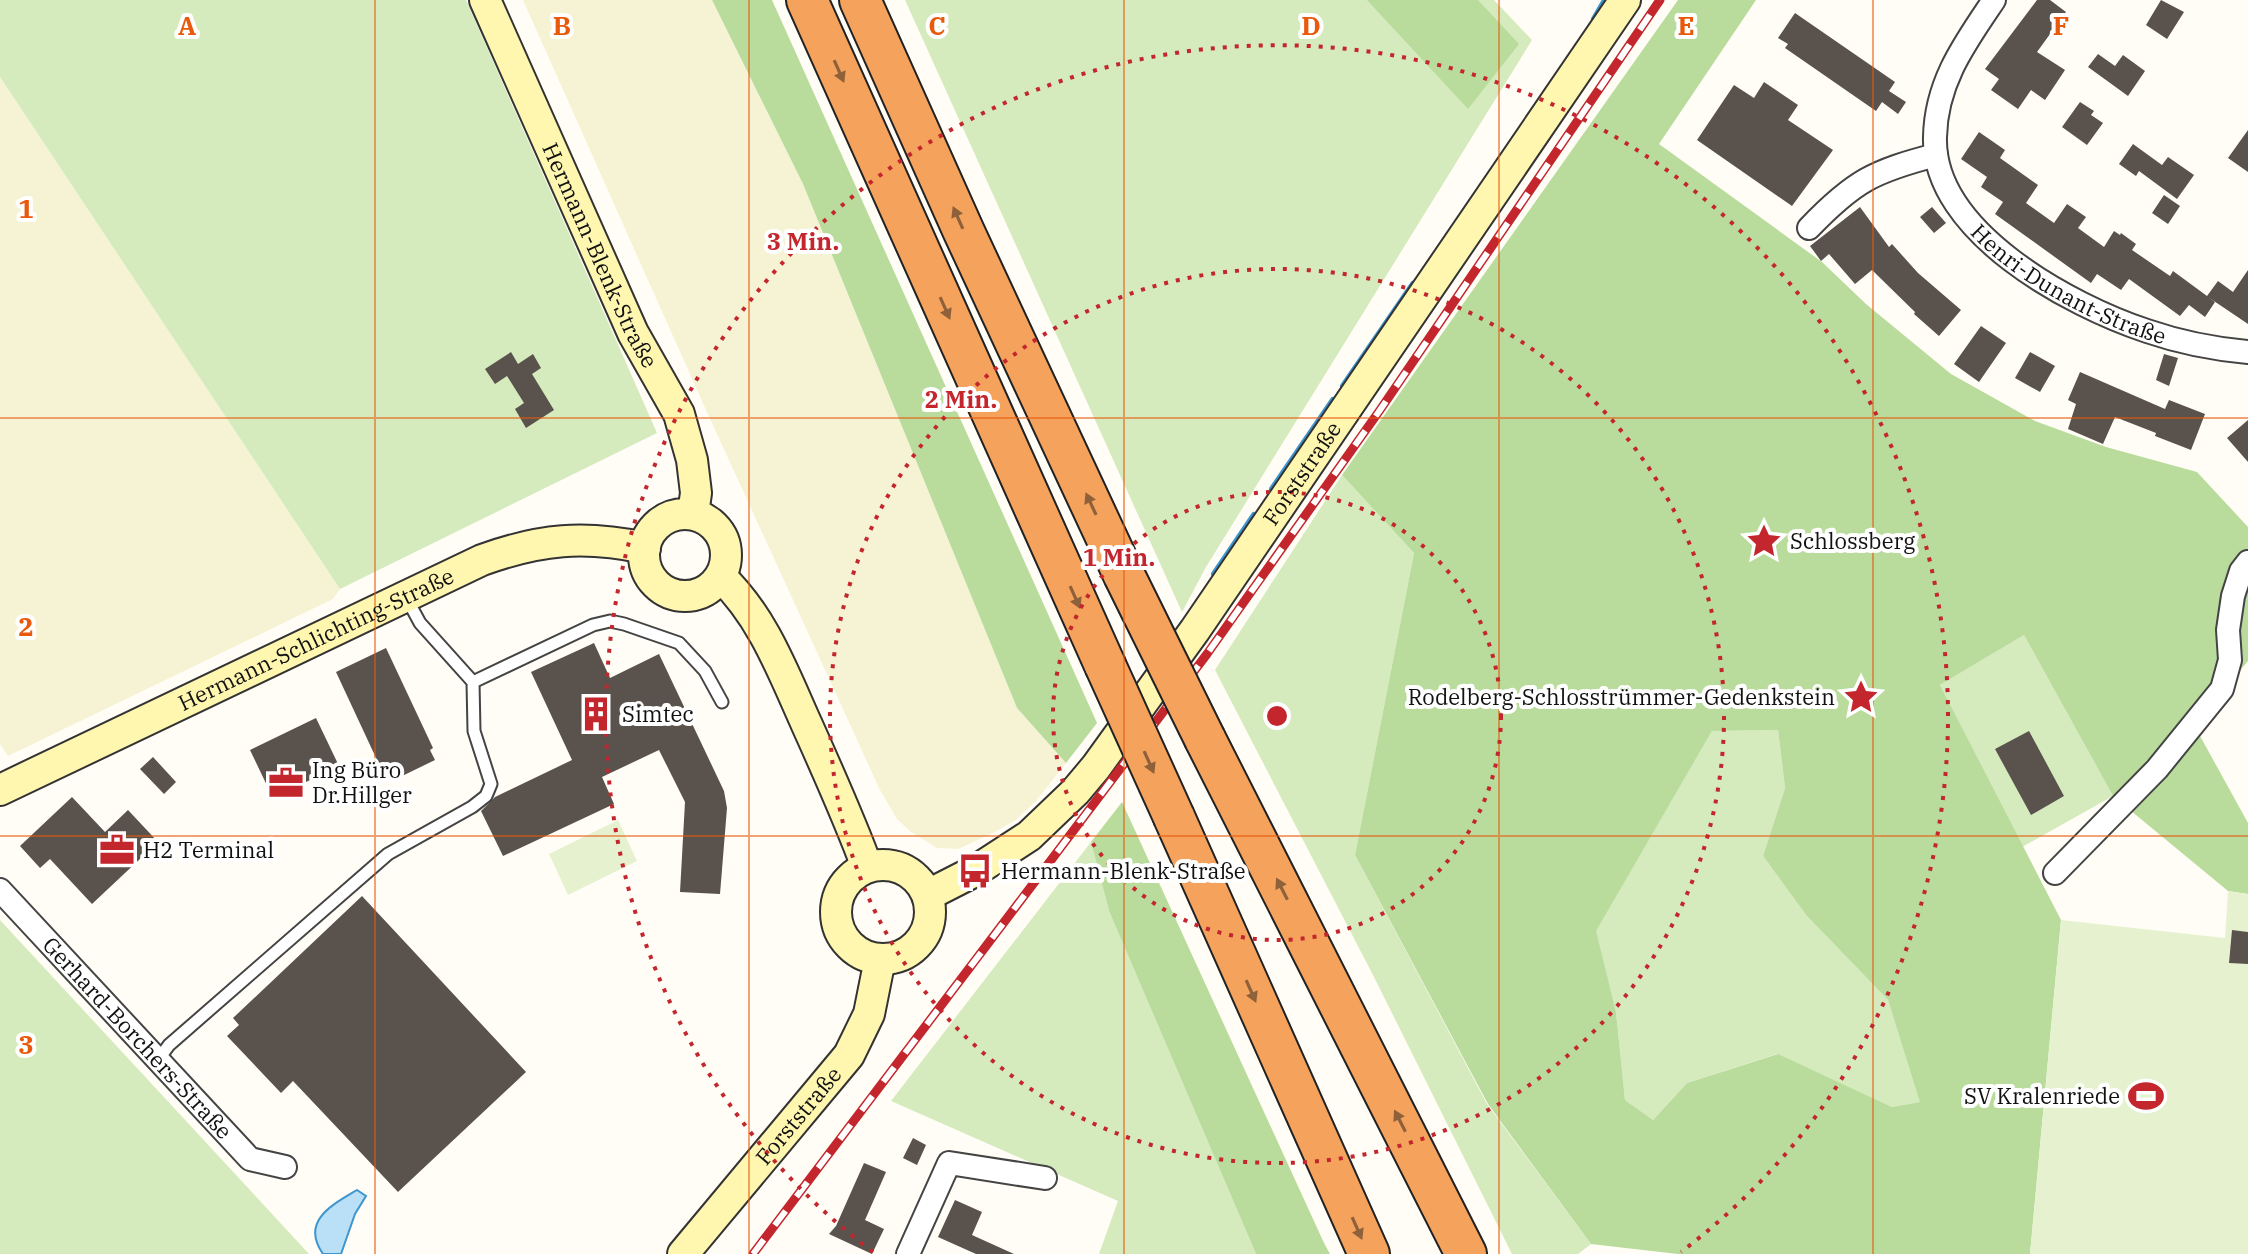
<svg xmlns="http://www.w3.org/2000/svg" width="2248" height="1254" viewBox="0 0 2248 1254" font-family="'IBM Plex Serif',serif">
<rect width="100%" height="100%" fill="#fffdf5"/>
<path fill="#f6f3d4" d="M523,0h189l91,184 214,524 49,55 -30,38 -20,19 -23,13 -35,16 -21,-1 -26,-16 -14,-13 -17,-29 -174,-380z
M0,77l340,512 -7,10 -325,157 -8,-12z"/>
<path fill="#d5ebbd" d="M0,0h466l191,433 -317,156 -340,-512z
M905,0h589l38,40 -326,527 -24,45z
M1342,475l72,78 -59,302 132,249 104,140 -13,10h-66l-138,-277 -159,-307z
M2024,635l89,161 -91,51 -82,-162z
M1778,730l7,58 -22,68 43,59 82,85 33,102 -29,5 -115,-53 -90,29 -34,37 -28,-20 -9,-88 -21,-81 117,-200z
M1091,842l18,69 147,343h-157l19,-53 -227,-100z
M0,920l286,309 23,25h-309z"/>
<path fill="#b9dc9c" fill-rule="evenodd" d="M712,0h60l325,723 -31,40 -49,-55 -214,-524z
M1367,0h111l41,44 -51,65z
M1678,0h78l-97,144 163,118 44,42 85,70 84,47 71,26 91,25 51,55v134l-54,64 54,98v71l-20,-3 -115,-95 -89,-161 -84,50 121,235 -31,334h-352l-87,-10 -103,-140 -133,-249 59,-302 -72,-78zM1778,730l7,58 -22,68 43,59 82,85 32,102 -28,5 -114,-53 -91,29 -34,37 -28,-20 -9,-88 -20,-81 116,-200z
M1122,802l202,441 6,11h-74l-147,-343 -18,-69z"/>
<path fill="#e6f2cf" d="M618,820l19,41 -69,34 -19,-41z
M2228,891l20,3v360h-218l31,-334 164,18z"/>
<path fill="#b9e0f7" stroke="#3f96cf" stroke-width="2" d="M357,1190l9,6 -11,18 -14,40h-18c-23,-33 9,-49 34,-64z"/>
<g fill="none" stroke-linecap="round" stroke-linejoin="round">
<path stroke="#3f96cf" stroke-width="6" d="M1594,19l11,-19
M1343,386l70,-102
M1272,489l61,-89
M1214,574l40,-59"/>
</g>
<path fill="#5a524d" d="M2037,0h13l16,12 -29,40 28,18 -20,30 -14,-10 -13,19 -27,-19 8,-11 -14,-10z
M2161,0l23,12 -17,27 -21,-14z
M1795,13l100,69 -6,9 17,11 -8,12 -16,-12 -6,9 -91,-63 3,-4 -10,-6z
M2098,54l17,12 8,-11 22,16 -17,25 -40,-29z
M1764,82l34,23 -10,15 45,30 -41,56 -95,-66 37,-55 20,13z
M2080,102l14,9 -3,4 12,8 -16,22 -25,-18z
M2248,130v42l-20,-14z
M1979,132l26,18 -5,8 38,27 -12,18 28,20 13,-19 19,13 -8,11 26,19 10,-16 6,4 1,-2 15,11 -4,6 38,26 3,-5 34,25 11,-15 15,11 15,-22v54l-40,-27 7,5 -10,15 -16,-12 -9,11 -51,-37 -8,11 -24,-16 -6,9 -96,-69 8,-12 -22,-15 6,-10 -26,-18z
M2133,144l29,21 6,-8 26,18 -17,24 -38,-28 -3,5 -17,-12z
M2164,195l16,11 -12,18 -16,-11z
M1860,207l29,40 3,-3 26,29 43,37 -22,26 -25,-22 1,-2 -43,-42 -17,14 -26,-30 -8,7 -11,-15z
M1932,207l14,16 -12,10 -14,-16z
M1981,326l25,17 -27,39 -25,-18z
M511,352l7,12 15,-10 8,14 -9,6 22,36 -28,18 -11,-19 9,-6 -17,-27 -12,8 -10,-15z
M2030,352l25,14 -15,26 -25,-14z
M2164,354l14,4 -9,28 -13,-6z
M2080,372l85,37 4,-9 36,14 -14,36 -36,-14 1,-3 -41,-16 -12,27 -35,-15 8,-25 -8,-4z
M2248,420v42l-21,-24z
M594,643l16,35 49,-24 65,137 3,17 -7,86 -40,-2 5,-90 -26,-52 -57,27 12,27 -111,52 -22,-45 14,-14 77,-37 -41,-88z
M386,648l47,100 -3,2 5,10 -37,18 -4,-8 -10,5 -48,-103z
M316,718l23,48 -66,32 -23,-48z
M2029,731l35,65 -33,19 -36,-66z
M153,757l23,25 -12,12 -24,-25z
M72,797l33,35 23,-22 30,32 -66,62 -42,-45 -10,9 -20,-22z
M362,896l164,176 -128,120 -105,-111 -12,12 -54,-57 12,-11 -6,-7z
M2232,930l16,2v32l-19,-1z
M913,1138l13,7 -9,20 -14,-7z
M864,1163l22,9 -21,48 19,9 -12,25 -43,-20 7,-8z
M955,1200l27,12 -10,23 42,19h-38l-38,-17z"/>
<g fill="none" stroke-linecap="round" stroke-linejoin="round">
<g stroke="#444" stroke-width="15">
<path id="lane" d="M407,599l13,24 53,59 120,-57 17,-4 14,3 55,19 26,28 17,31
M158,1060l11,-15 219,-191 84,-47 14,-11 5,-12 -17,-53 -1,-49"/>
</g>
<g stroke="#444" stroke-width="26">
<g id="street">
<path id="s1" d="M1994,0c-29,43 -58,82 -59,137 -3,95 136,169 212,194 32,11 67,18 101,21"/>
<path d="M1809,228c45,-47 65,-57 127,-73"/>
<path d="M2055,873l102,-104 65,-80 8,-29 -2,-30 5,-34 8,-25 7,-9"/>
<path id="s2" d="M0,890l250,269 35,8"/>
<path d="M908,1254l41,-91 96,15"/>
</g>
</g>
<g stroke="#333" stroke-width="34">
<g id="secondary">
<path id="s3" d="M485,0l148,333 46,81 13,46 4,33 -3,21"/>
<circle cx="685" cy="555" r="41"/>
<path d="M721,577c42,40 62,95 86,148 21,47 42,93 60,142"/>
<path id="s4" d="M0,790l482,-230c58,-21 102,-25 163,-12"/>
<circle cx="883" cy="912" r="47"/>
<path id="s5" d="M928,895l47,-24 54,-35 46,-44 21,-25 99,-137 430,-630"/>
<path id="s6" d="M683,1254l166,-199 20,-41 11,-55"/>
</g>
</g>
<g stroke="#222" stroke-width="44">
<path id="highway" d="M807,0l298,665
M860,0l104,232 160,343
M1205,739l261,515
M1174,817l195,437"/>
</g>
<use href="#lane" stroke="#fff" stroke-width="11"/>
<use href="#street" stroke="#fff" stroke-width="22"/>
<use href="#secondary" stroke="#fff6b0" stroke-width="30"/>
<use href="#highway" stroke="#f5a25d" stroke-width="40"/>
<g stroke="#c4262e" stroke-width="9">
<path id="rail" d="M753,1254l454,-600 173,-244 280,-410"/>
</g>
<use href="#rail" stroke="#fff" stroke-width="6" stroke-dasharray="18" stroke-linecap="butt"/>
<g stroke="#222" stroke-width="44" stroke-linecap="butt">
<path id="highway-bridge" d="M1124,575l81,164
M1105,665l69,152"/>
</g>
<use href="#highway-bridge" stroke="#f5a25d" stroke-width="40"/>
</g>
<defs><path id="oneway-solid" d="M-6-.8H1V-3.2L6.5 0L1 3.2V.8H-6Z" transform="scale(2)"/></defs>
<g fill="#8e613b">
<use href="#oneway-solid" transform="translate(839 71) rotate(66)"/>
<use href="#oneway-solid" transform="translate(958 218) rotate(-114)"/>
<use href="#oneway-solid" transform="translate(945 308) rotate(66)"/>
<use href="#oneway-solid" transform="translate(1091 504) rotate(-115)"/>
<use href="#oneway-solid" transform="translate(1075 597) rotate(66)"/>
<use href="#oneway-solid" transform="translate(1149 762) rotate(66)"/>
<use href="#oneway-solid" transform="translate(1282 889) rotate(-117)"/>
<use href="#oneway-solid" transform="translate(1251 991) rotate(66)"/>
<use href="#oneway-solid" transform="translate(1400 1121) rotate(-117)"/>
<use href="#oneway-solid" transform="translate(1357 1228) rotate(66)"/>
</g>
<path fill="none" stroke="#e8590c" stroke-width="2" stroke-opacity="0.55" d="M375,0v1254M749,0v1254M1124,0v1254M1499,0v1254M1873,0v1254M0,418h2248M0,836h2248"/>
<g fill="none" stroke="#c4262e" stroke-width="4" stroke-dasharray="4 8">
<circle cx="1277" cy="716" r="224"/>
<circle cx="1277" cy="716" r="447"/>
<path d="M873 1252A671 671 0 1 1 1681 1252"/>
</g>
<defs>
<g id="sight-bare" transform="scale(2.76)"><path d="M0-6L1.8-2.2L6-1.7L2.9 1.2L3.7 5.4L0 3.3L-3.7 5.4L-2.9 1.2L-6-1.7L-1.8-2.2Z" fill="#c4262e" stroke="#fff" stroke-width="2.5" paint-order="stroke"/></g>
<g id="building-bare" transform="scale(2.76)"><path d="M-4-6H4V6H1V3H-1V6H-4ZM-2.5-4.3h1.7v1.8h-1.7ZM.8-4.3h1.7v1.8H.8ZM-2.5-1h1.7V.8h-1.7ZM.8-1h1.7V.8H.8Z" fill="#c4262e" stroke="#fff" stroke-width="2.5" paint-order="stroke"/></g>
<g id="office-bare" transform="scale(2.76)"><path d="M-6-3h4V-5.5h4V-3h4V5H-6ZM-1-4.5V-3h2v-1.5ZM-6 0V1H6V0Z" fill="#c4262e" stroke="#fff" stroke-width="2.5" paint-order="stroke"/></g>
<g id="bus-bare" transform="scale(2.76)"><path d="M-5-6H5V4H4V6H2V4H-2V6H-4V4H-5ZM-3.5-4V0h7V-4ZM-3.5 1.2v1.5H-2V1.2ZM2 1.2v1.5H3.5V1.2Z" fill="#c4262e" stroke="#fff" stroke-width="2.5" paint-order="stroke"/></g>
<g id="stadium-bare" transform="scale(2.76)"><path d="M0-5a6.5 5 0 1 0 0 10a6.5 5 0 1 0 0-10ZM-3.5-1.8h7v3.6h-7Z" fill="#c4262e" stroke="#fff" stroke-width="2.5" paint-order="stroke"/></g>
</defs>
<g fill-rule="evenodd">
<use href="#sight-bare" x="1764" y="541"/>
<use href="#sight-bare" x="1861" y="697"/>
<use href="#building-bare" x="596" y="714"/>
<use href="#office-bare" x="286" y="783"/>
<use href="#office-bare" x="117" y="850"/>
<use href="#bus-bare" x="975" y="871"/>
<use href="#stadium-bare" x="2146" y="1096"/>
</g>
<g text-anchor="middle" stroke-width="8" stroke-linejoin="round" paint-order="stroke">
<g font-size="22" fill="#111" stroke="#fff">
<text dy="8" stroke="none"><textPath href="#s3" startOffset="280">Hermann-Blenk-Straße</textPath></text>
<text dy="8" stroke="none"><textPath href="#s1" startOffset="364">Henri-Dunant-Straße</textPath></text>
<text dy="8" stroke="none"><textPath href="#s5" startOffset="572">Forststraße</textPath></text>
<text dy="8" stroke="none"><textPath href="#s4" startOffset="350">Hermann-Schlichting-Straße</textPath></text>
<text dy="8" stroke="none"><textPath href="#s2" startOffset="202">Gerhard-Borchers-Straße</textPath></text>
<text dy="8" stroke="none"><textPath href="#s6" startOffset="180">Forststraße</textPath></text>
</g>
<g font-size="22" fill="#111" stroke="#fff" text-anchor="start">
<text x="1790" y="549">Schlossberg</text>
<text x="1835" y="705" text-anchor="end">Rodelberg-Schlosstrümmer-Gedenkstein</text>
<text x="622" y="722">Simtec</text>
<text x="312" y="778">Ing Büro<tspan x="312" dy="25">Dr.Hillger</tspan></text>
<text x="143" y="858">H2 Terminal</text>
<text x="1001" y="879">Hermann-Blenk-Straße</text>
<text x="2120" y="1104" text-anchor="end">SV Kralenriede</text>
</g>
</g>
<g font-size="26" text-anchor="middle" font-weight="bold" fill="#e8590c" stroke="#fff" stroke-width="8" stroke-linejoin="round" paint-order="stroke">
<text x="187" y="35">A</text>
<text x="562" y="35">B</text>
<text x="937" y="35">C</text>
<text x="1311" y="35">D</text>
<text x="1686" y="35">E</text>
<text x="2061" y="35">F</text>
<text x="26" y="218">1</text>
<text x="26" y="636">2</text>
<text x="26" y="1054">3</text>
</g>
<circle cx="1277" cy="716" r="12" fill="#c4262e" stroke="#fff" stroke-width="4"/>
<g font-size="24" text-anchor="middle" font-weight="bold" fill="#c4262e" stroke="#fff" stroke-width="8" stroke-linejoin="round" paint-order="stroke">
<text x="803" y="250">3 Min.</text>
<text x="961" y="408">2 Min.</text>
<text x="1119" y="566">1 Min.</text>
</g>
</svg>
